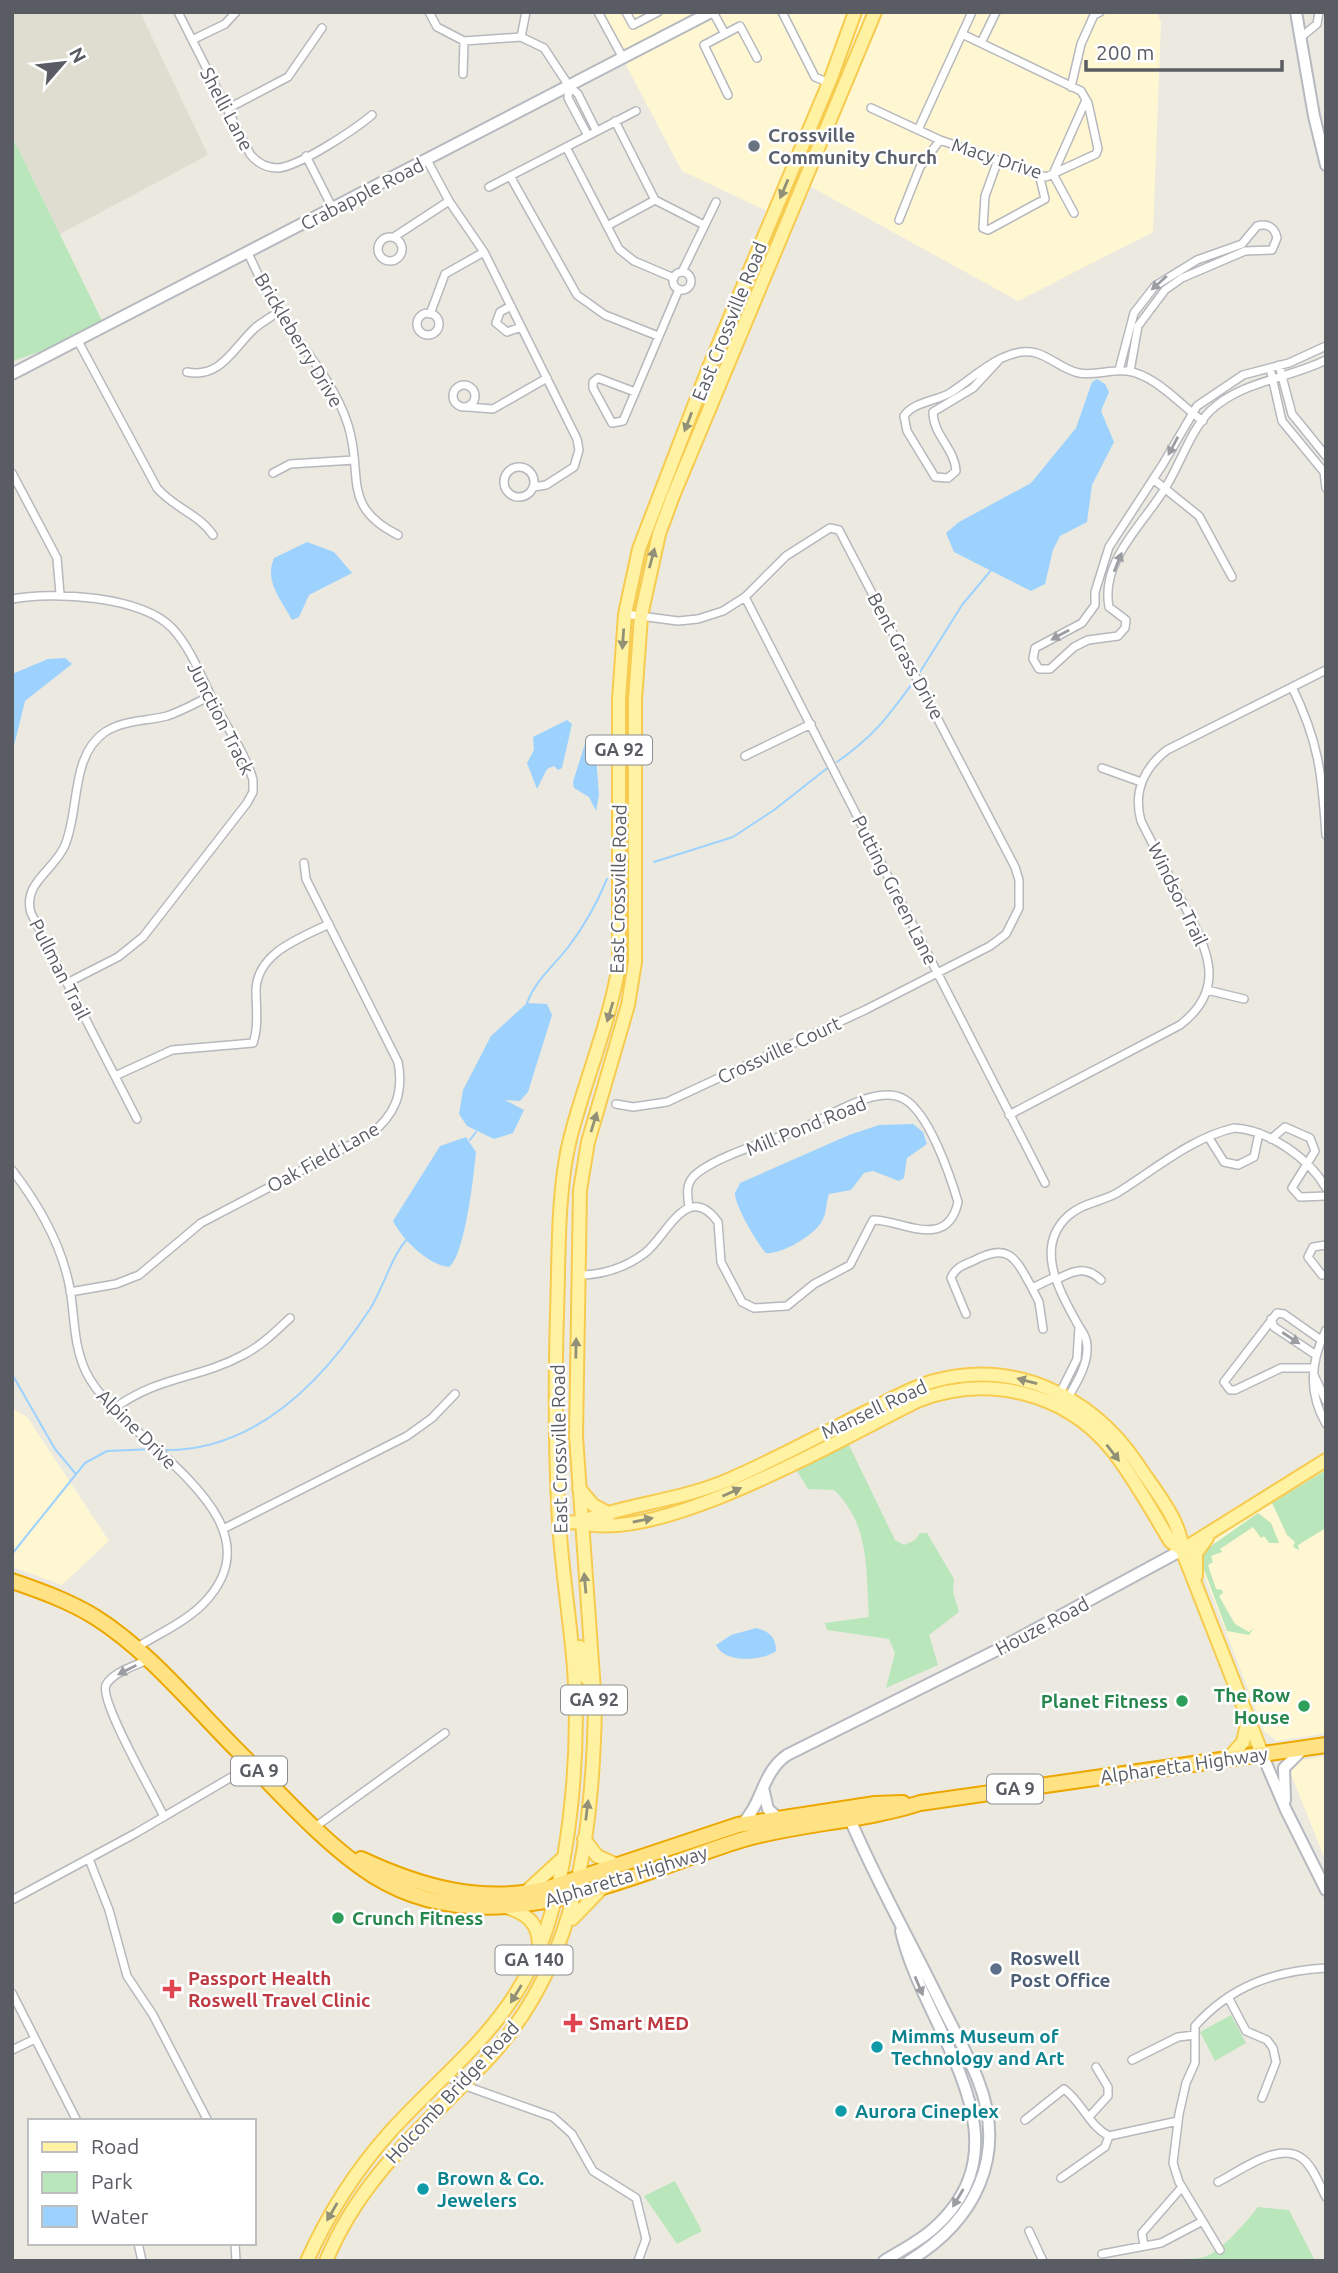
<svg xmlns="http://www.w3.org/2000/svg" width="1338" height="2273" viewBox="0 0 1338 2273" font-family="Ubuntu,sans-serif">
<rect width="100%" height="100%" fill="#eceae0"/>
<path fill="#fff6d2" d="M598,12h559l4,10 -8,210 -135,69 -225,-124 -17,38 -94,-44z
M12,1408l15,9 82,124 -47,44 -50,-18z
M1326,1468v265l-49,8 -13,-10 -64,-167 4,-18z
M1326,1756v106l-36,-90 11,-12z"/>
<path fill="#dfdcd0" d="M12,12h128l68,143 -148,79 -48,-98z"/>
<path fill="#bae6bb" d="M12,136l94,193 -93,32 -1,-1z
M848,1443l47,97 9,5 11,-5 5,-7h7l27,46 -1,13 6,20 -30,23 9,30 -52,23 9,-35 -6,-14 -62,-9 -2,-7 44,-6c-3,-46 1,-93 -35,-127l-26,-1 -11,-18z
M1326,1470v58l-28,17 1,5 -6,-3 2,-5 -8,-7 -15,-32z
M1258,1513l13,10 8,20h-10l-5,-7 -3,2 -8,-11 -33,22 2,3 -11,4 2,6 -5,3 8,24 6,1 1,3 -4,3 16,28 14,8 5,-4 -5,7 -22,-4 -25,-67 -1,-11z
M1231,2015l15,28 -31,18 -15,-29z
M675,2181l27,50 -25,13 -33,-48z
M1258,2207l31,3 26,51h-151c14,-3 27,-1 40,-4 16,-4 43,-36 54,-50z"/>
<path fill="#9dd2ff" d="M1097,379l8,5 4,8 -8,19 13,31 -22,43 -5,37 -27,14 -7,14 -8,34 -14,7 -77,-39 -8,-19 13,-11 72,-39 45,-55 16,-46z
M307,542l27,10 18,21 -43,22 -10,22 -7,3c-11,-21 -28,-38 -18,-62z
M65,658l7,6 -47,37 -13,53v-80l36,-15z
M567,720l5,4 -10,44 -4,2 -4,-4 -7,3 -10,20 -10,-26 7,-13 -1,-13z
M587,737l8,6 4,52 -3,16 -7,-14 -15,-9 -1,-6z
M527,1003l20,1 5,11 -24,77 -8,9 -15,-1 19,10 -11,23 -19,6 -27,-13 -8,-12 4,-24 28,-54z
M913,1124l10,8 4,12 -20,14 -3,20 -5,3 -26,-10 -9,2 -13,17 -22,4c-3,8 -2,19 -7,27 -7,14 -41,34 -56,32 -8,-8 -32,-49 -31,-60 1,-2 4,-7 5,-10l109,-48 30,-10z
M466,1137l10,15c-2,22 -11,104 -27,115 -21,-2 -47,-28 -56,-46l47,-75z
M756,1628c13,3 20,9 20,23 -15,11 -52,12 -60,-6l15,-10z"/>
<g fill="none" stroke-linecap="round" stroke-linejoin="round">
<path stroke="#9dd2ff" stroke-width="2" d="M920,672l42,-67 30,-36
M837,762c37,-26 50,-44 77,-81
M654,862l79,-25 41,-27 56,-44
M527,1003c9,-24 27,-37 42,-57 16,-21 28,-43 38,-67
M470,1140l6,-8
M12,1374l43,75 20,24
M163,1450c92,2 160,-69 207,-141 14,-22 20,-50 37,-70
M12,1554l73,-91 22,-12 47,-2"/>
<g stroke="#b6b8bd" stroke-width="10">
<path id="street" d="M178,12l72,142c7,9 16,14 28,14 22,-2 76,-38 94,-53
M429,12l8,15 27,14 57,-4 23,11 25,38 9,8 18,36
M598,12l25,46
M626,12l7,13 25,-13
M713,12l12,22
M782,12l33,65 14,6
M521,37l5,-25
M1300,38l17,-14 2,-12
M192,40l33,-16 11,-12
M981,43l15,-31
M463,74l1,-33
M569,86l-1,12 19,36
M1071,87l10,-43 13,-29 6,-3
M728,95l-24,-50 36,-19 17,32
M871,108l69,32 106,37 50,-23 2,-5 -10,-46 -7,-12 -119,-57
M227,109l61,-32 34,-49
M615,121l40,79 49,25
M918,130l54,-118
M566,147l53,102 15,12 40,17
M306,156l27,53
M427,160l22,41 35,51 93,187 2,11 -5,17 -28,18 -13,2
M998,160l-13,36 -2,32 5,2 57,-31 -6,-25
M510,176l67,119 28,20 53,21
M489,187l147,-76
M1074,213l-21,-39 33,-74
M899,220l21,-53 20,-27
M607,226l48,-26
M394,237l55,-36
M378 249a12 12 0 1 1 24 0a12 12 0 1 1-24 0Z
M248,253c10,21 19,43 32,62 24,35 55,68 68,110 16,50 -8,81 50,110
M673 281a9 9 0 1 1 18 0a9 9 0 1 1-18 0Z
M682,272l34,-70
M511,306l-11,6 -4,11 11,9 14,-5
M417 324a11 11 0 1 1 22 0a11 11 0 1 1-22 0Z
M430,314l15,-40 39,-22
M78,341l79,147c17,20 42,26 56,47
M1326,346l-37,17 -46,12 -46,31 -34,58 -54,83 -14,45v13l-13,18 -47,25 -2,11 6,10h11l24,-22 14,-7 30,-4 7,-8 1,-8 -17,-13c-9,-48 37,-85 58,-122 14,-23 24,-55 43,-74 31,-30 78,-32 116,-51
M998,361l-25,27 -40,24c0,23 22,37 23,59l-8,7 -13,-1 -28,-46 -3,-15c9,-14 32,-15 46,-23 24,-15 55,-48 86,-40 15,4 27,17 43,20 16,3 32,-4 48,-2 29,4 53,34 76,50
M1279,365l13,49 34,42
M1270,368l12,53 42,51 2,16
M1119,370l15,-57 21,-27 42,-26 45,-16 15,-18c10,-3 18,1 20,12l-5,12 -27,1 -63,27 -17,12 -27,36 -8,45
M187,372c34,7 47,-25 68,-44 7,-6 16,-11 23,-16
M453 396a11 11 0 1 1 22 0a11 11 0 1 1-22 0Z
M635,392l-37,-14 -5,4v6l19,35 11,-2c19,-44 37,-88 56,-132
M468,407l25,2 54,-31
M504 482a15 15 0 1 1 30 0a15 15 0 1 1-30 0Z
M12,473l45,85 3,36
M273,473l17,-9 64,-4
M1153,479l46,37 33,61
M745,597l300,586
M12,599c41,-8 129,-3 160,29 20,21 31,54 45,80 12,23 29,47 36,72v12l-6,11 -104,134 -25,20 -51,26
M1292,687c27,55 30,88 34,148
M745,756l66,-32
M1102,768l39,14
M1207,990l37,9
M115,1076l57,-26 81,-7c6,-17 3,-36 3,-54 2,-37 45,-51 73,-65
M616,1104l17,3 34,-5 198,-92 125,-64 16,-12 13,-26v-28l-4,-13 -176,-337 -9,-2 -44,28 -41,41 -22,14 -25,8 -20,2 -53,-7
M1009,1115l171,-90c51,-39 24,-81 1,-126 -13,-26 -27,-52 -40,-78 -8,-29 3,-53 26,-71l159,-80
M137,1119l-106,-206c-9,-30 24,-43 34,-68 15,-35 5,-89 40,-113 18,-12 42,-11 62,-16 15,-5 29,-13 43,-20
M1209,1138l15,24 14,3 16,-8 5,-24
M1271,1139l14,-12 25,11 5,13 -23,37 8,9 26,-1
M12,1170c27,35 50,75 58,119 5,29 3,55 16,83 32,68 204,143 117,232 -18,18 -45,30 -67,44
M1326,1245l-13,2 -5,10 14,18h4
M578,1275c25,0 47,-7 67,-22 22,-17 42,-73 73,-31l3,40 21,40 12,6 33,-2 27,-22 36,-19 23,-45c27,-1 74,32 85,-18 -8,-27 -29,-89 -54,-103 -28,-16 -78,20 -104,30 -27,11 -88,28 -107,48 -8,9 -5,20 -4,31
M1056,1280c16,-9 30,-15 45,0
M70,1292l46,-8 23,-9 62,-52 168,-88c26,-19 35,-42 29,-73l-92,-183 -2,-16
M966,1314l-15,-36c4,-10 12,-13 22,-17 36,-19 42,-4 59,27
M1271,1319l3,8 42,28
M1043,1329l-4,-27 -7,-14 23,-11
M1326,1330c-16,32 -18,63 0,94
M1313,1368h-32l-46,22h-5l-6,-8 53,-69 7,1 37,26
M1314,1375l12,26
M1060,1393l17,-34 2,-32
M1066,1401c9,-16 22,-35 21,-54 0,-11 -5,-15 -10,-24 -18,-33 -43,-76 -9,-107 14,-13 33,-14 49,-23 37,-23 74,-55 117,-65 35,2 75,30 92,60
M112,1410c47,-35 85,-30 131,-55 18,-9 32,-23 47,-37
M223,1529l184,-93 25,-18 23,-24
M147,1660c-12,6 -34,12 -41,25 -7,16 48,110 58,132
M315,1827l130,-94
M89,1859l20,51 18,66 26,39 55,106
M12,1900l124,-67 116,-68
M12,1993l65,128
M1228,1997l18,34 21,9 6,8 3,14 -14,36
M12,2050l23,-11
M1132,2060l46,-23 17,-2
M446,2076l17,9 90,32 19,17 21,37 43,27 10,41 -8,22
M1089,2117l19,-21v-9l-12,-20
M1025,2120l39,-31c18,13 25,37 45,47l69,-15
M1061,2178l44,-31 4,-11
M1218,2182c22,-11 62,-42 85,-23 11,9 16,26 23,38
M1029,2231l14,30
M138,2243l4,18
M235,2243l1,18
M1144,2246l-2,-13 40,-46
M1220,2250l-41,-68 -6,-19 6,-49 7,-31 9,-20v-37c36,-40 78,-55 131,-58
M1102,2254l59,-11 40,-21"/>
</g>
<g stroke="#b6b9bf" stroke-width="14">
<path id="secondary" d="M1296,12l18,104 12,49
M12,374l699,-362
M1262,1754l24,56 40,80
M763,1788l5,21 10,9
M1285,1800l-1,-32 20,-20
M847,1812c27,66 63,128 94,192 12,25 27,50 37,76 30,76 -3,141 -69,181
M741,1825c22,-21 20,-52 46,-70l210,-105 185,-100
M884,2261c16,-10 34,-19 49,-32 102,-90 -10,-200 -32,-298"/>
</g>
<g stroke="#f6cb4f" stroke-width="16">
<path id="primary" d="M579,1488l14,17 17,9
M580,1522c76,25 264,-85 337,-121 69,-27 147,-10 195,49 22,28 40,61 58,91l12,9
M559,1523l21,-1c47,-18 99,-21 148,-42 47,-20 92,-45 138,-68 22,-11 44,-24 68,-31 80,-22 157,15 202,81 16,25 46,59 46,88l80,204
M1182,1550l144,-90
M1196,1576v-23l11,-15
M580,1647l4,28 10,12
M1228,1759l15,-17 5,-22
M584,1839l13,17 20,9
M527,1891l35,-32
M506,1907c21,6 33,17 33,38
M572,1919l31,-32
M307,2261c21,-47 49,-91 83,-129 62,-68 125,-109 156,-202 25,-75 34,-183 28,-262 -4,-49 -12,-97 -15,-146 -4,-69 -4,-140 -2,-209 2,-55 0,-121 13,-174 15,-59 39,-114 49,-174v-266l6,-85 14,-65 70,-182 122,-289 24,-66
M326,2261c36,-87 100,-136 162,-202 90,-96 105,-228 107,-354l-19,-269 4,-246 8,-48 40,-137 7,-43v-262l6,-84 18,-82 14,-38 202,-484"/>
</g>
<g stroke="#eca700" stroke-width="18">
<path id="highway" d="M12,1581c29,10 57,20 83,36 54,34 98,89 143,134 40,40 89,96 136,125 116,72 252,0 367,-36 57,-17 118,-18 176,-36
M920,1803l406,-58
M361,1859c60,28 122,46 188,29l189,-63 137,-21 28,-1"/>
</g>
<use href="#street" stroke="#fff" stroke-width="7"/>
<use href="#secondary" stroke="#fff" stroke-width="10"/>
<use href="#primary" stroke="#fff2a2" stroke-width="12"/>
<use href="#highway" stroke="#ffe284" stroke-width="14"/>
</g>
<defs><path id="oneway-solid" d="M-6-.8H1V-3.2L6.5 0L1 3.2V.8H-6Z" transform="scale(1.75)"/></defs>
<g fill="#939078">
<use href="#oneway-solid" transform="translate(784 189) rotate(113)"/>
<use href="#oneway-solid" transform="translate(688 422) rotate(111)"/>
<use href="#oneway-solid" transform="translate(652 558) rotate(-75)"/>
<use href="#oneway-solid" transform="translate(623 639) rotate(94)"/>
<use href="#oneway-solid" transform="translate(610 1012) rotate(107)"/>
<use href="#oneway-solid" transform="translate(594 1122) rotate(-73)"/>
<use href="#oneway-solid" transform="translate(576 1348) rotate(-89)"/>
<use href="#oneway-solid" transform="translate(1027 1381) rotate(-165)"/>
<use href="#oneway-solid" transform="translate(1113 1453) rotate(52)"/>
<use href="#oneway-solid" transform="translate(732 1492) rotate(-24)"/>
<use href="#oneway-solid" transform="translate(643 1520) rotate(-12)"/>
<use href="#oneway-solid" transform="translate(585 1583) rotate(-95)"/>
<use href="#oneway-solid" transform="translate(587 1810) rotate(-83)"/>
<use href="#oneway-solid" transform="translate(516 1994) rotate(122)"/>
<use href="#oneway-solid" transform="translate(332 2212) rotate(120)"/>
</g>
<g fill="#9b9da1">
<use href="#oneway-solid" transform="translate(1159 283) rotate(138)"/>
<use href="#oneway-solid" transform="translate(1173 446) rotate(118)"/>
<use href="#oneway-solid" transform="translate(1118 562) rotate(-68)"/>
<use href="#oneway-solid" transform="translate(1060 635) rotate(151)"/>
<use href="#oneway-solid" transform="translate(1291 1338) rotate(33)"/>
<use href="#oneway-solid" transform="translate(127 1670) rotate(153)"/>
<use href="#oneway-solid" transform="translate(919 1986) rotate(67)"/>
<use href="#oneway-solid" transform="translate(958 2198) rotate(121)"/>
</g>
<circle fill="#6b7280" stroke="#fff" stroke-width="2.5" cx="754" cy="146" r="7"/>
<g fill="#2e9e5b" stroke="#fff" stroke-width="2.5">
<circle cx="1182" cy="1701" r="7"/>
<circle cx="1304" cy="1706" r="7"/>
<circle cx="338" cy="1918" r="7"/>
</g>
<circle fill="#5c6f8a" stroke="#fff" stroke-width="2.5" cx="996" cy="1969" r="7"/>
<g fill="#e0444e" stroke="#fff" stroke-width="2.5">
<path d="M168.5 1978.5h7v7h7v7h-7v7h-7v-7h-7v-7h7z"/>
<path d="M569.5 2012.5h7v7h7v7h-7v7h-7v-7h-7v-7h7z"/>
</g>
<g fill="#0f9aa8" stroke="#fff" stroke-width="2.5">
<circle cx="877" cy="2047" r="7"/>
<circle cx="841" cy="2111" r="7"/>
<circle cx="423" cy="2189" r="7"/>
</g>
<g text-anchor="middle" stroke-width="5" stroke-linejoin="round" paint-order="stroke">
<g fill="#fff" stroke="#8b8d91" stroke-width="2">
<rect x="586" y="735.5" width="66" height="29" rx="5"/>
<rect x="561" y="1685.5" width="66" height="29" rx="5"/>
<rect x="231" y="1756.5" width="56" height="29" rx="5"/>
<rect x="987" y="1774.5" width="56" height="29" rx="5"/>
<rect x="495.5" y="1945.5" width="77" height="29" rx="5"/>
</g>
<g font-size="18" font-weight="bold" fill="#595c62">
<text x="619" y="756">GA 92</text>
<text x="594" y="1706">GA 92</text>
<text x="259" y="1777">GA 9</text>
<text x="1015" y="1795">GA 9</text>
<text x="534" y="1966">GA 140</text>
</g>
<g font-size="19" fill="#595c62" stroke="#fff">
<text transform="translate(227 109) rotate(62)" y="7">Shelli Lane</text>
<text transform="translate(997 158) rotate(18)" y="7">Macy Drive</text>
<text transform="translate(362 194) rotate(-27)" y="7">Crabapple Road</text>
<text transform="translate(729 321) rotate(-68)" y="7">East Crossville Road</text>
<text transform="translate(299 340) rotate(59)" y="7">Brickleberry Drive</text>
<text transform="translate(906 656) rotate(62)" y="7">Bent Grass Drive</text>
<text transform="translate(221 718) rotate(63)" y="7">Junction Track</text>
<text transform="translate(618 889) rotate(-89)" y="7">East Crossville Road</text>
<text transform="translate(895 890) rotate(63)" y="7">Putting Green Lane</text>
<text transform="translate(1178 894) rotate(64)" y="7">Windsor Trail</text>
<text transform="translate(60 969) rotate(63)" y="7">Pullman Trail</text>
<text transform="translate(779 1050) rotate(-25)" y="7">Crossville Court</text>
<text transform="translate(806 1126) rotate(-22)" y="7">Mill Pond Road</text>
<text transform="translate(323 1157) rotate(-29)" y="7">Oak Field Lane</text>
<text transform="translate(874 1409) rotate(-25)" y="7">Mansell Road</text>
<text transform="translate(137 1429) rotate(45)" y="7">Alpine Drive</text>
<text transform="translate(559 1449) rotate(-91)" y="7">East Crossville Road</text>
<text transform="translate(1042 1626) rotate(-28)" y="7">Houze Road</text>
<text transform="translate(1184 1765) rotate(-8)" y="7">Alpharetta Highway</text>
<text transform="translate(626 1876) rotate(-17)" y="7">Alpharetta Highway</text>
<text transform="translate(452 2092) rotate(-47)" y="7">Holcomb Bridge Road</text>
</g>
<g font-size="19" font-weight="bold" fill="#5b616d" stroke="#fff" text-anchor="start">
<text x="768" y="142">Crossville<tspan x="768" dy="22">Community Church</tspan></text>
</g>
<g font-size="19" font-weight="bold" fill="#27864d" stroke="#fff" text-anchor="end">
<text x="1290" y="1702">The Row<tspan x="1290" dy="22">House</tspan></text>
<text x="1168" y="1708">Planet Fitness</text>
<text x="352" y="1925" text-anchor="start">Crunch Fitness</text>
</g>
<g font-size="19" font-weight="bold" fill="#4e5e75" stroke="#fff" text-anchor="start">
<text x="1010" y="1965">Roswell<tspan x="1010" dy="22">Post Office</tspan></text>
</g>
<g font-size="19" font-weight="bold" fill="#be3a42" stroke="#fff" text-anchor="start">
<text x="188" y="1985">Passport Health<tspan x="188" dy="22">Roswell Travel Clinic</tspan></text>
<text x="589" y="2030">Smart MED</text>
</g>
<g font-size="19" font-weight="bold" fill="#0d838f" stroke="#fff" text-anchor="start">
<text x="891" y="2043">Mimms Museum of<tspan x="891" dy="22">Technology and Art</tspan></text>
<text x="855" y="2118">Aurora Cineplex</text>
<text x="437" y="2185">Brown &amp; Co.<tspan x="437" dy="22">Jewelers</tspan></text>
</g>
</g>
<rect width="1338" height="2273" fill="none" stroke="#595c62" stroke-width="28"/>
<rect x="28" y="2119" width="228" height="126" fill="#ffffff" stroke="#bdbec0" stroke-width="2"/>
<rect x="42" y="2142" width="35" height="10" fill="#fff2a2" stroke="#bdbec0" stroke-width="2"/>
<text x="91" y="2154" font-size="21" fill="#595c62">Road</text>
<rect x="42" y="2172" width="35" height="21" fill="#bae6bb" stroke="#bdbec0" stroke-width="2"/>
<text x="91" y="2189" font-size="21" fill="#595c62">Park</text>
<rect x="42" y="2206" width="35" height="21" fill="#9dd2ff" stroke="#bdbec0" stroke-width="2"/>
<text x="91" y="2224" font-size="21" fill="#595c62">Water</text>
<g transform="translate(63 63) rotate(62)" stroke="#ffffff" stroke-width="5" paint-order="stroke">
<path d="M0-5L12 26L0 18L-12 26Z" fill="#595c62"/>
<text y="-10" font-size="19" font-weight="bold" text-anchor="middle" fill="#595c62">N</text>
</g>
<path d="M1086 60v10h196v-10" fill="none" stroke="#595c62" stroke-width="3.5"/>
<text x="1096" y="60" font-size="21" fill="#595c62" stroke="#ffffff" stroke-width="5" paint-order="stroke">200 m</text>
</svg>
